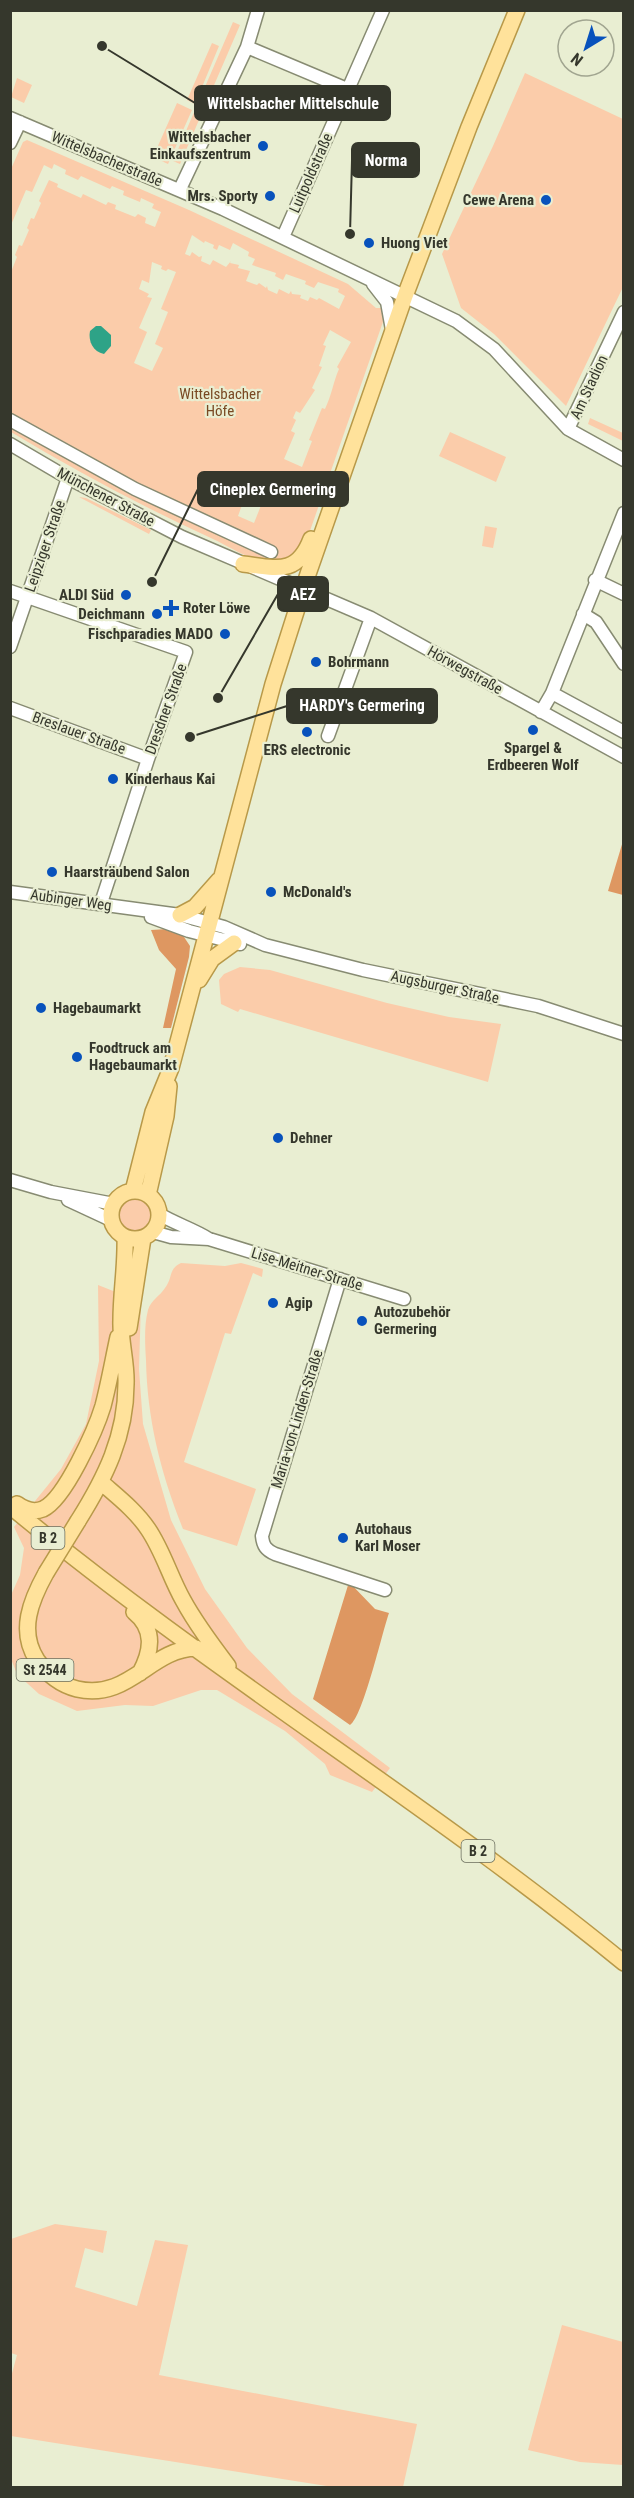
<svg xmlns="http://www.w3.org/2000/svg" width="634" height="2498" viewBox="0 0 634 2498" font-family="'Roboto Condensed',sans-serif">
<rect width="100%" height="100%" fill="#e9eed2"/>
<path fill="#fbccaa" fill-rule="evenodd" d="M233,22l7,3 -60,139 -7,-3z
M212,43l7,3 -24,58 -8,-4z
M525,73l98,46v168l-57,119 -72,-72 -33,-26 -19,-54 51,-108z
M17,78l15,7 -8,18 -13,-6z
M177,103l15,7 -24,54 -15,-7z
M27,140l162,70 159,74 28,24h9l-1,11 -80,229c-9,11 -17,14 -32,14 -20,0 -42,-15 -59,-23 -70,-32 -137,-68 -202,-107v-160l6,-15 -2,-2 4,-10 3,1 7,-16 -2,-2 4,-10 3,1 7,-16 -2,-2 10,-21 9,4 -1,3 24,11 2,-4 23,11 2,-3 8,3 -1,4 20,8 3,-3 8,4 -1,5 10,4 6,-15 -9,-4 2,-4 -13,-6 -1,4 -17,-7 1,-4 -12,-5 -2,3 -29,-13 -3,4 -13,-6 1,-4 -12,-6 -2,5 -8,-4 -12,27 -6,-2 -15,35v-56l12,-27zM192,235l12,8 1,-2 9,4 -1,3 4,2 2,-5 11,5 3,-7 16,9 -1,4 7,3 -3,6 24,8 -1,3 8,4 3,-6 20,7 -1,3 9,4 4,-6 21,7 -1,3 7,4 -6,13 -20,-11 -2,2 -7,-3 -2,4 -8,-3 1,-3 -9,-1 -1,-3 -2,3 -10,-5 -2,5 -9,-4 -1,-4 -1,2 -7,-5 -2,2 -11,-4 4,-10 -12,-3 1,-3 -9,-2 1,-2 -5,6 -13,-7 -3,5 -9,-4 1,-5 -3,1 -7,-5 -2,4 -5,-2zM152,262l10,4 -1,3 5,2 2,-2 8,3 -15,37 7,3 -13,32 8,4 -11,23 -18,-8 13,-31 -8,-4 13,-30 -5,-1 2,-3 -10,-5 3,-9 7,3zM330,330l21,12 -14,25 2,2c-6,14 -7,25 -14,40l-3,-1 -13,32 3,1 -10,26 -18,-8 11,-26 -4,-2 5,-11 -3,-2 3,-7 4,2 15,-23 -3,-2 10,-21 -3,-1 7,-20 -3,-1zM233,478l11,4 2,-4 24,12 -4,9 -2,-1 -10,25 -16,-7 4,-11 -8,-3 1,-4 -6,-3 1,-3 -3,-2z
M590,418l33,15v8l-35,-17z
M450,432l56,25 -10,25 -57,-26z
M79,497l7,1 65,32 -2,4z
M485,526l12,2 -4,20 -11,-2z
M240,967l30,3 117,33 62,14 52,7 -13,58 -248,-73 -2,3 -17,-8 -2,-24 5,-6z
M117 1216a18 18 0 1 1 36 0a18 18 0 1 1-36 0Z
M181,1263l44,3 16,-3 22,6 -1,8 -9,-4 -22,61 -6,-1 -41,129 72,27 -19,57 -54,-17c-22,-55 -36,-110 -37,-169 -1,-16 -2,-35 2,-50 3,-10 12,-14 17,-22 8,-10 3,-19 16,-25z
M98,1285l43,17 -2,67 4,55 28,96 34,69 42,59 45,46 98,74 -18,24 -42,-17 -5,-11 -40,-33 -68,-41h-16l-48,16 -28,-1 -48,6 -38,-17 -22,-20 -6,-15v-64l9,-20 4,-27 -10,-21 47,-58 25,-45 13,-63z
M55,2224l52,7 -4,22 -18,-5 -10,39 62,19 18,-66 33,5 -29,130 258,49 -14,63h-70l-322,-51v-59l6,-22 -6,-2v-114z
M562,2325l61,17v123l-43,-3 -52,-12z"/>
<path fill="#de9761" d="M623,841v54l-15,-4z
M167,929l15,5 8,12 -1,11 -18,71h-8l13,-59 -17,-19 -8,-20z
M349,1582l26,27 14,4c-7,20 -26,104 -39,112l-37,-26z"/>
<path fill="#2ea387" d="M96,326h5l10,9v11l-7,8c-11,-2 -16,-13 -14,-23z"/>
<g fill="none" stroke-linecap="round" stroke-linejoin="round">
<g stroke="#878b72" stroke-width="15">
<path id="minor" d="M247,47l100,42
M10,118l213,91 233,112 38,28 74,80 56,31
M10,143l10,-21
M180,189l67,-142 11,-37
M283,237l100,-227
M373,284l14,18 5,28
M10,420l125,69 136,63
M568,429l56,-117
M10,444l58,34 114,59 189,81 253,139
M595,580l29,14
M10,591l176,61 -38,107 -47,144
M583,614l13,8 28,42
M10,647l58,-169
M552,693l72,39
M10,708l138,51
M541,712l11,-19 72,-180
M328,736l43,-118
M10,892l170,23 44,12 41,18 98,25 175,36 86,28
M151,917l38,14 51,13
M10,1180l41,12 63,12
M68,1200l43,20
M159,1214c17,10 34,15 50,25l195,60
M153,1232l18,5 38,2
M340,1279l-78,257c1,10 4,14 13,18l110,36"/>
</g>
<g stroke="#b89949" stroke-width="18">
<path id="major" d="M243,564c33,4 54,12 68,-25
M180,915l15,-8 24,-27
M199,980l13,-21 22,-16
M111 1215a24 24 0 1 1 48 0a24 24 0 1 1-48 0Z
M133,1191l20,-79 18,-44 102,-384 35,-110 97,-278 64,-169 48,-117
M148,1195l18,-79 3,-30
M129,1328l14,-90
M102,1483c16,14 34,28 46,46 15,22 22,48 35,71 13,24 29,45 45,66
M17,1504c8,6 16,9 26,5 22,-10 53,-80 60,-103 6,-23 10,-46 15,-69
M10,1506c196,163 416,295 614,457
M78,1521c27,-43 48,-85 48,-137 1,-21 -6,-43 -5,-64 0,-28 5,-55 4,-83
M46,1573c-15,27 -28,58 -9,87 10,14 24,25 40,29 52,12 73,-40 119,-41
M134,1612c21,17 18,39 6,61"/>
</g>
<use href="#minor" stroke="#fff" stroke-width="12"/>
<use href="#major" stroke="#ffe29b" stroke-width="15"/>
<g stroke="#b89949" stroke-width="18" stroke-linecap="butt">
<path id="major-bridge" d="M46,1573l32,-52"/>
</g>
<use href="#major-bridge" stroke="#ffe29b" stroke-width="15"/>
</g>
<g fill="#0852bc" stroke="#e9eed2" stroke-width="2">
<circle cx="263" cy="146" r="6"/>
<circle cx="270" cy="196" r="6"/>
<circle cx="546" cy="200" r="6"/>
<circle cx="369" cy="243" r="6"/>
<circle cx="126" cy="595" r="6"/>
<path d="M168 599h6v6h6v6h-6v6h-6v-6h-6v-6h6z"/>
<circle cx="157" cy="614" r="6"/>
<circle cx="225" cy="634" r="6"/>
<circle cx="316" cy="662" r="6"/>
<circle cx="533" cy="730" r="6"/>
<circle cx="307" cy="732" r="6"/>
<circle cx="113" cy="779" r="6"/>
<circle cx="52" cy="872" r="6"/>
<circle cx="271" cy="892" r="6"/>
<circle cx="41" cy="1008" r="6"/>
<circle cx="77" cy="1057" r="6"/>
<circle cx="278" cy="1138" r="6"/>
<circle cx="273" cy="1303" r="6"/>
<circle cx="362" cy="1321" r="6"/>
<circle cx="343" cy="1538" r="6"/>
</g>
<g text-anchor="middle" stroke-width="4.5" stroke-linejoin="round" paint-order="stroke">
<g fill="#e9eed2" stroke="#6b6e5e" stroke-width="1.5">
<rect x="31.5" y="1527" width="33" height="22" rx="4.5"/>
<rect x="16.5" y="1659" width="57" height="22" rx="4.5"/>
<rect x="461.5" y="1840" width="33" height="22" rx="4.5"/>
</g>
<g font-size="14" font-weight="bold" fill="#35372c">
<text x="48" y="1543">B 2</text>
<text x="45" y="1675">St 2544</text>
<text x="478" y="1856">B 2</text>
</g>
<g font-size="15" font-weight="bold" fill="#35372c" stroke="#e9eed2" text-anchor="start">
<text x="251" y="142" text-anchor="end">Wittelsbacher<tspan x="251" dy="17">Einkaufszentrum</tspan></text>
<text x="258" y="201" text-anchor="end">Mrs. Sporty</text>
<text x="534" y="205" text-anchor="end">Cewe Arena</text>
<text x="381" y="248">Huong Viet</text>
<text x="114" y="600" text-anchor="end">ALDI Süd</text>
<text x="183" y="613">Roter Löwe</text>
<text x="145" y="619" text-anchor="end">Deichmann</text>
<text x="213" y="639" text-anchor="end">Fischparadies MADO</text>
<text x="328" y="667">Bohrmann</text>
<text x="533" y="753" text-anchor="middle">Spargel &amp;<tspan x="533" dy="17">Erdbeeren Wolf</tspan></text>
<text x="307" y="755" text-anchor="middle">ERS electronic</text>
<text x="125" y="784">Kinderhaus Kai</text>
<text x="64" y="877">Haarsträubend Salon</text>
<text x="283" y="897">McDonald's</text>
<text x="53" y="1013">Hagebaumarkt</text>
<text x="89" y="1053">Foodtruck am<tspan x="89" dy="17">Hagebaumarkt</tspan></text>
<text x="290" y="1143">Dehner</text>
<text x="285" y="1308">Agip</text>
<text x="374" y="1317">Autozubehör<tspan x="374" dy="17">Germering</tspan></text>
<text x="355" y="1534">Autohaus<tspan x="355" dy="17">Karl Moser</tspan></text>
</g>
<g font-size="15" fill="#35372c" stroke="#e9eed2">
<text transform="translate(107 159) rotate(23)" y="5">Wittelsbacherstraße</text>
<text transform="translate(311 173) rotate(-66)" y="5">Luitpoldstraße</text>
<text transform="translate(589 387) rotate(-65)" y="5">Am Stadion</text>
<text transform="translate(106 497) rotate(28)" y="5">Münchener Straße</text>
<text transform="translate(45 546) rotate(-71)" y="5">Leipziger Straße</text>
<text transform="translate(465 670) rotate(29)" y="5">Hörwegstraße</text>
<text transform="translate(166 709) rotate(-70)" y="5">Dresdner Straße</text>
<text transform="translate(79 733) rotate(20)" y="5">Breslauer Straße</text>
<text transform="translate(71 900) rotate(8)" y="5">Aubinger Weg</text>
<text transform="translate(445 987) rotate(12)" y="5">Augsburger Straße</text>
<text transform="translate(307 1269) rotate(17)" y="5">Lise-Meitner-Straße</text>
<text transform="translate(297 1419) rotate(-73)" y="5">Maria-von-Linden-Straße</text>
</g>
<g font-size="15" fill="#794922" stroke="#e9eed2">
<text x="220" y="399">Wittelsbacher<tspan x="220" dy="17">Höfe</tspan></text>
</g>
</g>
<path fill="none" stroke="#35372c" stroke-width="2" d="M102 46L195 103M350 234L352 160M152 582L198 489M218 698L278 594M190 737L287 706"/>
<g fill="#35372c" stroke="#e9eed2" stroke-width="2">
<circle cx="102" cy="46" r="6"/>
<circle cx="350" cy="234" r="6"/>
<circle cx="152" cy="582" r="6"/>
<circle cx="218" cy="698" r="6"/>
<circle cx="190" cy="737" r="6"/>
</g>
<g fill="#35372c" stroke="#35372c" stroke-width="2">
<rect x="195" y="86" width="195" height="34" rx="6"/>
<rect x="352" y="143" width="67" height="34" rx="6"/>
<rect x="198" y="472" width="150" height="34" rx="6"/>
<rect x="278" y="577" width="50" height="34" rx="6"/>
<rect x="287" y="689" width="150" height="34" rx="6"/>
</g>
<g font-size="16" text-anchor="middle" font-weight="bold" fill="#fff">
<text x="293" y="109">Wittelsbacher Mittelschule</text>
<text x="386" y="166">Norma</text>
<text x="273" y="495">Cineplex Germering</text>
<text x="303" y="600">AEZ</text>
<text x="362" y="711">HARDY's Germering</text>
</g>
<rect width="634" height="2498" fill="none" stroke="#35372c" stroke-width="24"/>
<g transform="translate(586 48) rotate(218)"><circle r="28" fill="#e9eed2" stroke="#a1a590" stroke-width="1.5"/>
<path d="M0-4.5L10 22L0 15L-10 22Z" fill="#0852bc"/>
<text y="-9" font-size="16" font-weight="bold" text-anchor="middle" fill="#35372c">N</text>
</g>
</svg>
